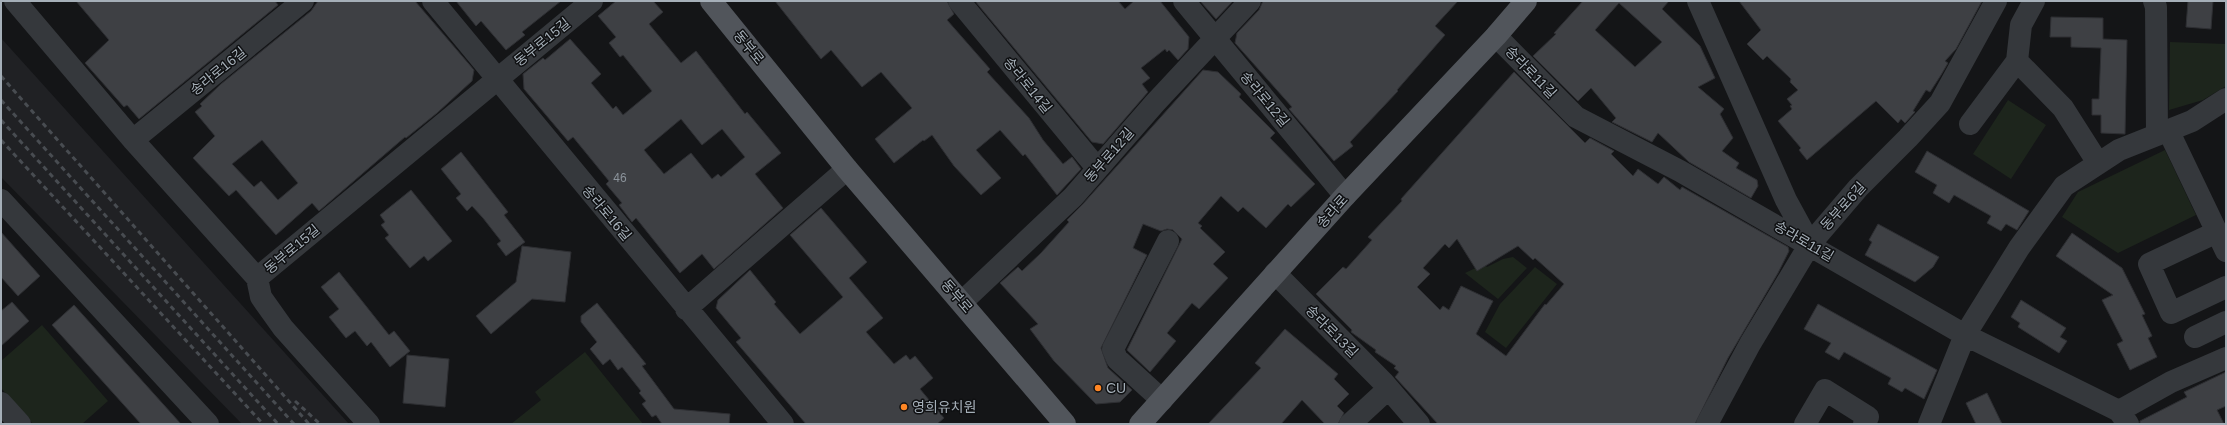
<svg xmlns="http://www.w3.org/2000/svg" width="2227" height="425" viewBox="0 0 2227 425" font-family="Helvetica,'Noto Sans KR',sans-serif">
<rect width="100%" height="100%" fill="#141517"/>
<path fill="#202124" d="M1,38l348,386h-107l-241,-247z"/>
<path fill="#1d251c" d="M2170,42l56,2v42l-23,14 -34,10z
M2008,100l38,25 -35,54 -38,-25z
M2165,150l31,65 -78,38 -56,-36 16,-25z
M1513,257l14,11 -29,31 -33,-26 19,-9 3,3 16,-8z
M1535,267l22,17 -51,64 -21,-16 15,-28z
M42,325l66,76 -26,23h-49l-32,-36v-27z
M585,352l58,72h-132l30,-24 -6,-8z"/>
<path fill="#3e4044" stroke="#2e2f33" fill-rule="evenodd" d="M76,1h199l3,4 -139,114 -12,-14 -3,2 -39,-44 24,-23z
M318,1h97l59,69 -2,11 -35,32 -31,25 -1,-1 -86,74 -7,-8 -36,32 -40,-45 -7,6 -36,-38 22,-22 -20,-24 7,-6 -2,-2 21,-20 90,-73zM262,140l36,43 -20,17 -17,-19 -7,6 -22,-23z
M456,1h105l-39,31 3,3 -19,15 -25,-29 -5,5z
M616,1h37l10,11 -14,12 32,39 15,-12 49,63 2,-2 34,41 -26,21 28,34 -69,61 -12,-15 -22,19 -44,-55 -4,4 -13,-17 3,-2 -16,-19 3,-3 -36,-44 -5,4 -44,-52 -1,-15 20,-16 2,2 25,-21 31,35 -10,9 22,26 3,-3 7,9 29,-24 -29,-36 -3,2 -11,-14 7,-6 -18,-21zM681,119l21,26 20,-16 23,28 -24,20 -3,-3 -6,5 -21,-26 -27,21 -20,-24z
M775,1h172l7,13 -7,6 43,49 -3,3 42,46 14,22 20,24 9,-7 9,12 -24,26 -32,-41 -2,2 -23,-26 -24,20 25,28 -20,17 -27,-29 -22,-31 -8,6 -1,-1 -29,23 -19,-24 37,-31 -31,-36 -19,15 -31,-37 -10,9z
M975,1h143l7,8 9,-8h26l29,36 -1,12 -10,11 -9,-10 -2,2 -2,-3 -24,19 9,10 -8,6 6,8 -45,52 -11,-2z
M1200,1h32v1l-16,17z
M1263,1h195l-23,25 10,9 -48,55 1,1 -48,51 3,4 -19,15 -45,-52 3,-2 -57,-64 2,-10 22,-23z
M1583,1h86l-7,8 38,37 15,32 -17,9 26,22 -4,5 13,24 -11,13 17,12 -3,5 21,12 1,6 -7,12 -62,-36 -31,-29 -6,9 -40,-20 4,-4 -25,-30 -13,13 -45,-45 23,-22 -2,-1zM1619,3l43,39 -27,25 -40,-37z
M1739,1h243l-26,48 -11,12 3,2 -7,12 -11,17 -4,-2 -13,21 2,1 -10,11 -4,-4 -3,4 -22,-22 -69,59 -8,-10 2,-2 -23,-27 14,-12 -2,-3 2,-1 -5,-6 11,-9 -8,-8 1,-3 -24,-23 -4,4 -16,-16 14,-14z
M2188,1h25l-2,28 -25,-2z
M2051,17l52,1v21l24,1 -2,94 -24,-1v-18h-9v-16h7l2,-51 -30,-1v-10h-21z
M1203,70l15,2 23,22 -2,3 36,36 -5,5 45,46 -24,23 -3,-3 -22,24 -23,-21 -5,5 -17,-16 -23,27 4,3 -2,2 25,24 -12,12 15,14 -29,31 -7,-6 -25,30 9,8 -26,31 -23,-22 55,-111 -9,-9 -6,-1 -6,2 -18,-7 -10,24 14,7 -46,93 7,20 24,22 -12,12 -24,2 -42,-43 -24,-32 8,-5 -38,-41 18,-16 4,4 19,-18 28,-31 -2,-2 15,-15z
M1514,72l71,71 5,-5 24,13 -3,3 22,22 5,-7 20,15 6,-7 16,13 2,-3 106,60 1,4 -11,22 -50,85 -33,66h-257l-43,-47 4,-5 -5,-4 2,-2 -21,-14 1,-2 -25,-18 1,-2 -36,-36 27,-27 3,2 26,-29 -4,-3 34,-36 -1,-2zM1457,239l20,32 41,-25 15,14 2,-2 29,26 -18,21 -1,-1 -39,52 -30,-22 17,-33 -32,-15 -12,24 -6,-4 -3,4 -23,-23 13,-13 -7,-6 22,-24 4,4z
M1927,151l102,60 -12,19 -11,-6 -5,7 -14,-8 4,-7 -37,-21 -5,8 -16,-10 4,-8 -22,-13z
M461,152l47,60 -4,3 21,27 -19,14 -9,-12 4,-3 -18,-23 -11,-12 -5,5 -11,-13 5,-4 -20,-25z
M411,190l41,51 -24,20 -4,-5 -14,12 -25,-30 4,-3 -8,-10 4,-3 -5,-7z
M821,208l46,54 -18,16 34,40 -17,14 28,32 12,-9 4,5 5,-4 18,22 -13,11 24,29 -7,6h-131l-70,-82 5,-4 -25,-30 2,-8 32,-30 26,32 -2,2 26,30 43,-37 -53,-62z
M1878,224l61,33 -6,10 -18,15 -50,-27 7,-13 -3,-2z
M1,232l39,44 -22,20 -17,-19z
M2072,233l50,35 23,46 -3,1 10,21 -4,2 9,19 -27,13 -13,-26 6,-3 -21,-41 11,-5 -57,-39z
M522,246l49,6 -6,50 -33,-3 -41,35 -15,-18 40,-34z
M339,272l50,63 5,-4 16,20 -20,16 -19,-25 -4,4 -12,-15 -9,7 -17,-21 10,-8 -18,-22z
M2021,300l45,28 -6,9 7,4 -8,12 -41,-26 2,-4 -9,-6z
M12,302l17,19 -28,25v-35z
M597,303l49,61 -4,2 32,43 56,5 -1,10h-67l-6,-9 -4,2 -10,-13 4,-3 -7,-8 2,-2 -19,-24 -4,3 -8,-11 -7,6 -13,-16 7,-7 -16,-20v-6z
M1818,304l119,66 -13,29 -19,-11 -3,4 -14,-8 3,-6 -47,-26 -5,8 -14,-8 6,-9 -27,-14z
M74,305l107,119h-40l-89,-99z
M1285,329l53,45 -4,5 15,15 -12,12 7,7 -6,11h-13l-23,-24 -21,24h-73l53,-56 -6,-5z
M407,355l42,4 -4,48 -42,-4z
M2226,372v34l-9,4 7,14h-84v-3l47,-24 -3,-5z
M1987,393l15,31h-26l-10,-21z"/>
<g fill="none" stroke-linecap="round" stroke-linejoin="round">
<path stroke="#35383c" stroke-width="22" d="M15,1l118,139 124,138
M433,1l350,423
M959,1l138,167
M1184,1l161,195
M1698,1l88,199 24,44
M2154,1l2,6 1,127
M1496,36l80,81 104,54 285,164 154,76 9,13
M2017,61l46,47 35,55
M1970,124l47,-63 4,-36 13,-24
M2168,130l58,121
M133,140l170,-139
M1,200l207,224
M2217,232l-68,32 22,49 55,-26
M1275,273l108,109 36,42
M257,278l335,-277
M257,278l4,19 22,31 86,96
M962,302l111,-105 82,-94 95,-102
M686,309l161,-140
M2195,337l31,-15
M1162,400l-45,-41 -4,-10 55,-108
M1,403l19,21
M2119,411l52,-29 55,-24
M1350,424l38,-35
M1707,424l43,-80 60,-100 48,-56 50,-50 32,-35 56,-102
M1805,424l20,-34 43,27 -4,7
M1929,424l36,-89 54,-87 45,-62 55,-36 73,-29 34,-22"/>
<path stroke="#51555b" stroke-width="22" d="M711,1l136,168 218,255
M1140,424l205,-228 151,-160 30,-35"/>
<path stroke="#484c51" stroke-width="3" stroke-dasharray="5 4" stroke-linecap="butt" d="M1,76l308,348
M1,100l293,324
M1,120l277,304
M1,140l262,284
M295,401l25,23"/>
</g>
<g fill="#ff8624" stroke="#0f1012" stroke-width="1.5">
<circle cx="1098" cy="388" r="4"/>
<circle cx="904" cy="407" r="4"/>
</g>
<g text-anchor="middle" stroke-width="3" stroke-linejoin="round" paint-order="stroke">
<g font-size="12" fill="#8b939b">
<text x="620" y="182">46</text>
</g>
<g font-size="14" fill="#a5afb8" stroke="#0f1012">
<text transform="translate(542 42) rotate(-39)" y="5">동부로15길</text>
<text transform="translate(749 47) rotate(51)" y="5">동부로</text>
<text transform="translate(218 71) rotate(-39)" y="5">송라로16길</text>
<text transform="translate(1531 72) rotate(46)" y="5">송라로11길</text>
<text transform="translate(1028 85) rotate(51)" y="5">송라로14길</text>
<text transform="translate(1265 99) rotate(50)" y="5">송라로12길</text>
<text transform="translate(1109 155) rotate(-49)" y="5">동부로12길</text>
<text transform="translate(1843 206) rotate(-48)" y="5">동부로6길</text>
<text transform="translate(1332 211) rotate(-48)" y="5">송라로</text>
<text transform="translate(607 213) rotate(50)" y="5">송라로16길</text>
<text transform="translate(1804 241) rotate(30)" y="5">송라로11길</text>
<text transform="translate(292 249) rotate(-40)" y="5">동부로15길</text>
<text transform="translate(957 296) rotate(49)" y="5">동부로</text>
<text transform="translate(1332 331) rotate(45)" y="5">송라로13길</text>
</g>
<g font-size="14" fill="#a5afb8" stroke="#0f1012" text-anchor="start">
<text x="1106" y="393">CU</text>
<text x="912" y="412">영희유치원</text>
</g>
</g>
<rect width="2227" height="425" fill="none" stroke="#a5afb8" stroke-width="4"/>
</svg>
